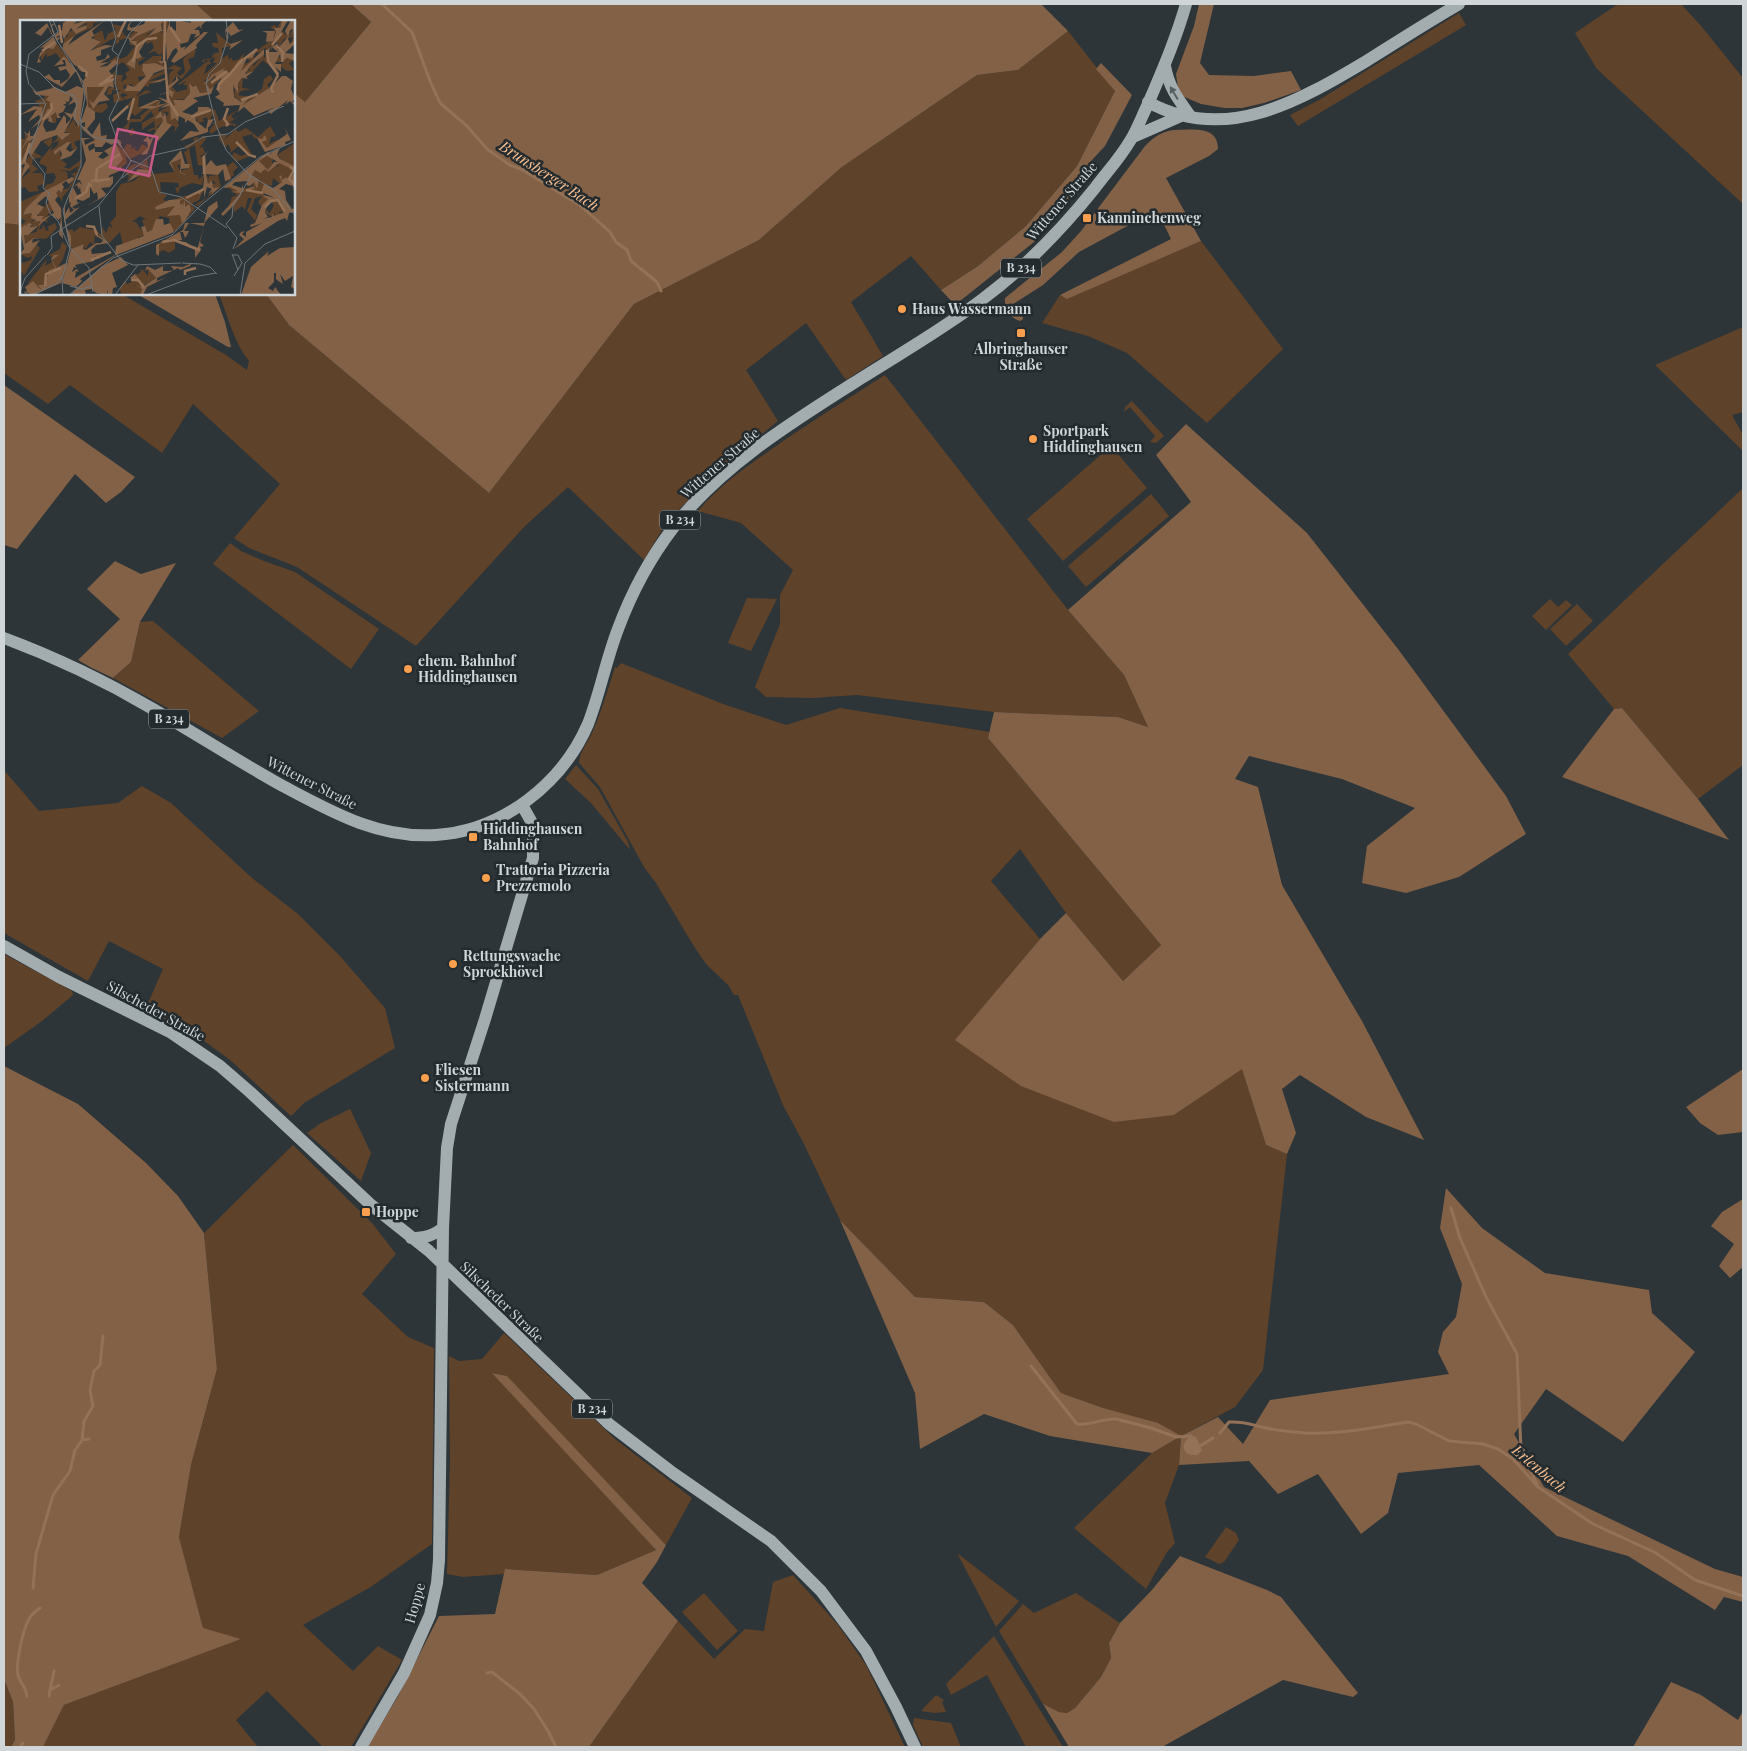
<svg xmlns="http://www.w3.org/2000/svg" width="1747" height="1751" viewBox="0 0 1747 1751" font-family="'Playfair Display',serif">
<rect width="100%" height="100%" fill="#2d3538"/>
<path fill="#5f422a" d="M196,4h155l20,18 -66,80 -11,-3v-78h-79z
M1618,4h63l21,23 41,51v126l-146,-135 -22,-36z
M1459,13l7,12 -168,101 -8,-11 29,-15z
M1068,31l47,60 -38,75 -51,60 -48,40 -37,24 -30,-34 -60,46 32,54 -37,24 -40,-57 -60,47 32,51 -61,50 -51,52 -22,37 -76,-73 -43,39 -109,120 -119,-79 -48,-19 -15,-10 46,-54 -87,-80 -31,49 -92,-68 -22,19 -44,-31v-150h2l15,2v69h104v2l101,59 21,15 2,-9c-15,-18 -21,-45 -30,-67h47l23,31 200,168 145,-189 125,-64 83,-73 135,-92 41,-5z
M1201,241l82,108 -76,74 -80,-70 -39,-17 -46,-13 18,-28 7,3z
M1743,327v85l-11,3 11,20v16l-88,-86z
M885,375l183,235 56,65 24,52 -30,-10 -124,-5 -137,-17 -45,3 -46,-1 -11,-10 25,-63v-29l13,-25 -52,-47 -43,-12c20,-24 45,-42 71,-60 38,-27 77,-51 116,-76z
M1132,401l32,35 -8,7 -6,-1 5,-6 -25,-29 -6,5 1,-5z
M1111,446l36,42 -84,73 -36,-42z
M1743,488v277l-45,34 -76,-91 -8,1 -46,-55z
M1151,494l18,22 -83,71 -18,-21z
M230,543l11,8 23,10 31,11 84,57 -28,40 -138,-105z
M747,598l30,1 -26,52 -23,-8z
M1550,599l8,8 8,-7 6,5 -26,25 -14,-14z
M1577,604l16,17 -27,25 -16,-17z
M153,621l106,90 -37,27 -109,-60 18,-16 9,-40z
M621,663l102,41 63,21 54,-17 150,24 -2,6 173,207 -38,36 -57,-68 -46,-64 -29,32 49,58 -84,101 218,75 68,-47 24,77 21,9 -24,216 -28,37 -54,29 -2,29 -14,38 10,40 -8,9 -21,37 -72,-61 78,-75 29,-17 -120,-43 -48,-68 -29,-23 -69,-5 -75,-77 -37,-78 -20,-37 -45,-110h-4l-6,-10 -22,-21 -11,-16 -39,-65 -12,-16 -44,-80 -21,-24c0,-11 10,-22 14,-32 9,-21 15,-42 22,-64l2,1z
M576,765l22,24 30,53 2,8 -39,-47 -26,-24z
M4,770l35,41 79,-8 24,-17 29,17 81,75 46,36 42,42 45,52 10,40 -91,55 -13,13 -62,-57 -39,-28 -45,-21 18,-41 -54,-28 -21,40 -84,-48z
M4,954l68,37 1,4 -31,26 -38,27z
M350,1109l21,44 -10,28 -54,-48 14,-10z
M293,1145l79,78 24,31 -34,40 46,43 26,11 -2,196 -63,44 -66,37 50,46 25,-25 24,14 -51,87h-28l-56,-56 -31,29 22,27h-215l21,-42 176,-66 -37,-10 -24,-92 12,-72 26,-96 -13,-136z
M504,1333l111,106 77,59 -26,47 -160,-169 -13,-3 163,177 -59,25 -91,-6 -2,5 -41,3 -16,-3 3,-111 -1,-107 10,5 23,-2z
M1226,1527l10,6 3,7 -15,22 -5,2 -14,-7z
M957,1553l62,48 -23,26z
M793,1575l45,50 28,40 39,82h-316l89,-126 36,38 31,-30 19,2 9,-49z
M704,1593l34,38 -21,19 -35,-38z
M1076,1593l44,30 -11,20 2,15 -10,19 -26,31 -8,5 -8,-1 -16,-8 -44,-73 24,-27 11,9z
M994,1636l69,111h-37l-39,-72 -36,20 -5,-11z
M4,1679l9,23 2,39 -4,6h-7z
M936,1695l8,5 -2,2 4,10 -12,1 -13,-2z
M914,1718l37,5 10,24h-38l-10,-22z"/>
<path fill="#826147" d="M4,4h192l19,17h-194v204l-17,-2z
M351,4h690l27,27 -50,39 -41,5 -135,92 -83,73 -125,64 -145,189 -200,-168 -23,-31h28v-201l11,9 66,-80z
M1199,4h15l-14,59 9,12 45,1 37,-5 10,19 -37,13 -22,5h-17l-24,-4 -19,-8 -4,-8 -2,-14 18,-48z
M1101,63l31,32 -27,51 -14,15 -29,48 -28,33 -79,63 -14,-15 37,-24 48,-40 51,-60 38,-75 -19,-22z
M1175,130c17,0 43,-5 43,19l-9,7 -43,22 35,63 -134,58 -7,-4 111,-56 -14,-29 -78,42 -36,33 -33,21 4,6 9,5v2l-3,2c-11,-4 -16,-11 -15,-23l57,-46 19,-21 64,-85c9,-9 17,-15 30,-16z
M137,294h78l10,28 6,25h-3z
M4,385l131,92 -14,15 -15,11 -31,-29 -58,75 -13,-4z
M1186,424l121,109 91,116 108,147 20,38 -67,43 -53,16 -44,-10 5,-37 48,-38 -73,-29 -93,-23 -14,23 23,8 24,98 80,136 62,119 -58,-23 -66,-42 -18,14 14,44 -9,21 -21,-9 -24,-76 -68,46 -60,7 -93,-36 -66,-46 85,-101 26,-26 57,68 38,-36 -173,-207 6,-26 124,5 30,10 -24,-52 -56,-65 123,-108 -35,-47z
M115,561l26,13 35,-11 -36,59 -9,40 -18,16 -21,-10 -14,-8 42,-41 -33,-30z
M1622,708l76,91 31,41 -167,-63 52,-68z
M4,1066l74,38 68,59 32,33 26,37 13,136 -26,96 -12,72 24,91 38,11 -177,66 -21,42h-32l4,-7 -2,-38 -9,-23z
M1743,1069v63l-25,3 -18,-12 -14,-16z
M1446,1188l36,40 63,45 104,17 3,23 43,39 -72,90 -77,-53 -32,45 30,53 171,82 28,8v25l-19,-5 -9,13 -87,-54 -71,-20 -78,-71 -81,8 -10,40 -27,21 -43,-60 -40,20 -29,-33 -70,4 2,-29 -29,17 -102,-17 -66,-22 -64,35 -5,-56 -75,-173 75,77 69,5 29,23 48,68 42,15 55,15 23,13 37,-19 25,27 27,-44 179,-26 -11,-22 5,-20 13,-15 6,-33 -22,-56z
M1743,1199v68l-13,11 -11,-12 15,-22 -23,-18 11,-14z
M492,1373l15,3 159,169 -9,17 -15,21 36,38 -89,126h-222l30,-49 42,-82 56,-2 10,-45 92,6 59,-25z
M1180,1556l87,34 14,7 77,96 -5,4 -70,-17 -121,67h-93l-26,-43 16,8 8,1 8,-5 26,-31 10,-19 -2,-15 11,-20 31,-32z
M1671,1682l30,13 37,25 5,-9v36h-110z"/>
<path fill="#947257" d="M1191,1436l5,1 6,13 -4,5c-16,2 -19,-11 -7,-19z"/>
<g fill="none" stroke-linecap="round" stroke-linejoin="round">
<path stroke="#947257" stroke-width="3" d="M382,4l30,28 18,49 10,22 27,23 20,23 23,16 13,5 58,36 29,26 6,10 11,8 4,11 26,21 4,9
M1451,1208l9,30 26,59 31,57 4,97 16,33
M1031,1366l46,58c13,2 26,-6 39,-5l35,9 25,9 15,-1
M1220,1433l9,-11c17,-1 22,3 37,6 13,3 26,4 39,5 34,2 69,-6 103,-11l8,2 33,17 34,3 15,5 15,10 25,28 55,37 63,29 39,27 48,16
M82,1440l7,-1
M1200,1446l13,-8
M33,1588l3,-34 17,-59 17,-24 5,-21 7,-10 2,-19 9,-15 -3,-16 4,-19 6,-6 3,-29
M487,1673l5,-1 28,22 14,15 14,22 8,16
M50,1690l4,-19
M27,1696c-2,-12 -5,-10 -8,-18 -5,-11 4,-48 10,-59 2,-4 7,-8 11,-11
M49,1696l1,-6 9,-5
M20,1747l3,-4"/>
<path stroke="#a3acaf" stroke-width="12" d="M1165,66c4,22 13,33 26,51
M1148,102c78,43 153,-2 220,-42 30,-19 60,-38 91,-56
M1133,137l48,-21
M4,638c51,19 101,43 149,71 43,25 85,52 128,76 49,26 97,54 155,50 66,-4 126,-51 152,-111 12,-31 18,-64 30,-95 13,-35 32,-71 55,-101 47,-62 122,-108 187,-149 41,-26 85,-51 124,-81 43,-32 78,-69 111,-110 12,-16 25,-30 35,-47 7,-11 12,-25 18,-37 14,-33 28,-65 38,-100
M4,946l55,31 111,55 50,34 30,26 120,112 59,47 180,173 64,49 98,68 50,50 45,60 30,56 19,40
M411,1238c14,0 21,-2 32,-10
M361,1747l43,-74 26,-58 7,-32 2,-23 4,-332 4,-80 4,-24 34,-105 48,-161v-29l-2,-8 -9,-16"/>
</g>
<defs><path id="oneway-solid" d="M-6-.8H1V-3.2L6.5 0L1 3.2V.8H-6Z" transform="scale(1.25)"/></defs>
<use fill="#565f62" href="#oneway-solid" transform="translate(1174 93) rotate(-121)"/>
<g fill="#fa9f4e" stroke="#232b2e" stroke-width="2">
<rect x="1082" y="213" width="10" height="10" rx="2.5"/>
<circle cx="902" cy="309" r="5"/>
<rect x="1016" y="328" width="10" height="10" rx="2.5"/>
<circle cx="1033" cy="439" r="5"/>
<circle cx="408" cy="669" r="5"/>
<rect x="468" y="832" width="10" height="10" rx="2.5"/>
<circle cx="486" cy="878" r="5"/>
<circle cx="453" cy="964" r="5"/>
<circle cx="425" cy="1078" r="5"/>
<rect x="361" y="1207" width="10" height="10" rx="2.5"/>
</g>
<g text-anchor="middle" stroke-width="5" stroke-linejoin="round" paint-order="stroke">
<g fill="#232b2e" stroke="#9ca3a5" stroke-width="1">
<rect x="1001" y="258.5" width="40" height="19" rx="4"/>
<rect x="660" y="510.5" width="40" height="19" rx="4"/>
<rect x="149" y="709.5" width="40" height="19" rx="4"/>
<rect x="572" y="1399.5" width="40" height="19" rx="4"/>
</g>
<g font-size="12" font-weight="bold" fill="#d0d6d8">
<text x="1021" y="272">B 234</text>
<text x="680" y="524">B 234</text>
<text x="169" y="723">B 234</text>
<text x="592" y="1413">B 234</text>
</g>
<g font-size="14" fill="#d0d6d8" stroke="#232b2e">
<text transform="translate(1062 201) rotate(-49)" y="5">Wittener Straße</text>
<text transform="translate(720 463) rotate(-41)" y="5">Wittener Straße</text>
<text transform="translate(312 783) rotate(27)" y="5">Wittener Straße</text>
<text transform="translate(156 1011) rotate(29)" y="5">Silscheder Straße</text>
<text transform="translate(502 1302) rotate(44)" y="5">Silscheder Straße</text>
<text transform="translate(415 1603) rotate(-74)" y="5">Hoppe</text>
</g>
<g font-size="14" font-weight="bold" fill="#d0d6d8" stroke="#232b2e" text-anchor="start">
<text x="1097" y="223">Kanninchenweg</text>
<text x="912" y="314">Haus Wassermann</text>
<text x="1021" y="354" text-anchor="middle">Albringhauser<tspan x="1021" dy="16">Straße</tspan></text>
<text x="1043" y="436">Sportpark<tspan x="1043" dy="16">Hiddinghausen</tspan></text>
<text x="418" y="666">ehem. Bahnhof<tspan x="418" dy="16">Hiddinghausen</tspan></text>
<text x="483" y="834">Hiddinghausen<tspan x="483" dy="16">Bahnhof</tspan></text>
<text x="496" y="875">Trattoria Pizzeria<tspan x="496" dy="16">Prezzemolo</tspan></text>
<text x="463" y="961">Rettungswache<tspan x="463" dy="16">Sprockhövel</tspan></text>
<text x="435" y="1075">Fliesen<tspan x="435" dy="16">Sistermann</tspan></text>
<text x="376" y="1217">Hoppe</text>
</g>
<g font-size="15" font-style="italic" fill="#f6be90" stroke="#232b2e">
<text transform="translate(549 176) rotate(33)" y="5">Brunsberger Bach</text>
<text transform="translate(1539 1469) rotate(40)" y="5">Erlenbach</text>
</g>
</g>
<g transform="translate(20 20)">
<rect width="275" height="275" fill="#2d3538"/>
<path d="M68,0l12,2 -7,1v4l-21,10 -4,8v-4l-4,2v-4l8,-6 -4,3 -1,-3 6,-3 3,4 10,-5 1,-6 -11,7zM106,0l-5,11 6,6 11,-8 -3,7 -15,4v-4l-1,7 -4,1 2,-6 -7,2 -19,12 9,-9 -7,-2 1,-5 8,-6 3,11 3,-7 8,-4 -4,-6 9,2zM142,0h7l-8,41 4,6 -10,-4 -11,1 -2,6 5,6 -9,1 2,5 -7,6 -1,-4 -4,1v5l-3,-6 -2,2 2,5h12l14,-15 14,-6 1,3 -17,8 17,-2 -17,5v3l-4,-1 -8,9 -1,2 10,-7 6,2 -13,4 -1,12h7l-10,8 -3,-3 -3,6h12l-1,-3 9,-7 7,-1 -9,-3 14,-5 -4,6 11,-1 -8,2 -2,4 3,1 -7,7 9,-3 -2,-6 9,-4 8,10 -7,-5v9l4,-2 4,7 -5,8 1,-6 -8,-4 -1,-6 3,-4 -5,-2 -1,10 -6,6 1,7 -4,-5 -5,3 -1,-2 7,-3 -1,-6 -12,9v-7l12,-7 -3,-5 -10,11h-11l-2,9 5,-3 3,5 -5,3 -6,-8 -7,5 10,-10 -1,-3 5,-15 -9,5 11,-13 -8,3 -3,-3 5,-2 -5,-2 -3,2 5,5 -11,3 -1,-8 8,-5h-9v4l-6,1 3,-8 7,2 1,-3 -4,-4 4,-2 -9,-1 9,-10 1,-7h-10l9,-6 3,3 7,-3 8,-10 -6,-2 7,-8 20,-8 -11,8 13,-5 5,2 -1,-9h-3zM126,19v5l6,-2 2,6 -7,6 8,-3 4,4 3,-2 -1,3h-8l-14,10 -1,-4 8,-5 -9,1 -2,11 -9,-5 9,-9 2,-9zM103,42l7,8 -5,3 2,5 -6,4 2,-7h-8l3,-10zM262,0l2,1 -4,5 2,1 -7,5 -2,9 9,-10 7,6 2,-6 -3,1 3,-3 1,5 3,-10v16l-5,5 3,-8 -9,2 -6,9 5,4 2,6 9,2 -5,3 5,7 -7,1 -9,-6 7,-3h-9l3,-6 2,6 3,-4 -7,-10 2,-5 -4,-1 -4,9v-6l-4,5 1,12 10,10 1,5 -1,2 -2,-7 -13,-12 -13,14 -3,1v-5l3,1 -2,-5 -7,5 -1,-4 12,-7h-4l-1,-2 7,-2 -1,11 10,-12 2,3 1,-10 -5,2h2l-3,5 1,-3 -8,1 19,-13 3,-10 -5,-3 5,-2 2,3zM196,12l16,14 -10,2v11l11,-8 -5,4 1,5 2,-3 2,4 6,-2 5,-6 -1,5 -17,21v-7l-3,-3 -19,12 4,2 8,-8 4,4 1,-2 3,-1 -17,16 -7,1 -4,-8 -4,2 -3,-4 1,10 -6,6 -11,1 2,5 11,-2 -7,2 7,1 -11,3 -7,-14h5v-5h-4l2,-3 5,-4 -4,4 5,5 10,-3v-4h-4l3,-4 -7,4 -1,-1 31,-24 2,4 -4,1 -3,10 13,-12h-4l2,-6 -6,3h-4l-1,3 -2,-3 10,-2 1,-4 6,-2 -1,-4 -5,-1 -1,-4h6zM37,24l13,17 -9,-1 -5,-7 -9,4v-4l-6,8v-8zM173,30h3l-2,7 -6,2 3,9 -9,11 -6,-3 -8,12 1,-14 5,-5h-8v-5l1,5 7,-4 8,3 -5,5 3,3 5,-4 -2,-13zM250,55l3,4 -6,6 12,12v11l-1,-10 -8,-4 -1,-6 -26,17 6,-7 -8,4 -7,-6 1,-7 -4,-2 2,-2 6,3 -2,-5 6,-5 -1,10 9,1 -10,2 -3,4 13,2 11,-8 2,-10zM77,65l7,2 -11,16v3l13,-3 2,4 -6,6 -8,-1 -6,-7 -1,-18zM40,72l2,2 -6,4 7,3v6l-9,-8 -1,3 4,9 -1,12h-3l-2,-6 6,-5 -18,13 1,-19 -5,-5 10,-3 -1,-4 7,3zM179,87l4,4 4,-4 8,3 4,11 17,-10 4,2 -3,-2 -6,5 3,3 7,-4 -12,8 7,1 -1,3 -2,-2 -12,2 -10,7 -2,-3 7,-9 -3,-8 -4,7 -3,-4 -4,2 3,2 -7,2 -3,-8 10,-2 2,-2 -5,2zM54,99l2,7 4,-1v15l-6,2 3,6 -5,1 -1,-7h-4l-13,9v3l6,-4 1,10 6,4 -3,4h3l2,1 13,-10 -6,20 -4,4 3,-1 -13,16 1,4 -8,-10 14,-4 5,-12 -3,-2 6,-2 1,-6 -8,5 -11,-1 8,2 1,7 -21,13 -3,-3 2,-4 7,-2 3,-6 -2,-4 -8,1 1,-7 -8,-4 3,-6 -9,2 -1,5 6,5 -6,4h10l3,11 -8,2 2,5 -10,1 -4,-5 -5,1v-22l5,2 -3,11 8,-8 -4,-9 3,-6 5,-4 9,5 10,-13 -3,7 7,-5 2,-5 -7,2 -3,4 -6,-5 9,-5v6l5,-4v-4l5,5 9,-7 -7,-1zM250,106l6,10 -5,1 -2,7 8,-4 2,2 -12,7 -5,-7 4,-2 -1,-5 -3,5 -8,-2 -2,-4 -10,3 10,18 -16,7 -4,-6 2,-4 7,4 5,-2 -2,-6 -4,-3 -11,9 2,-4 -3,-6 -3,4 -6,-9v-8l3,4 6,-1 -4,6 12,-11 2,3 8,-4 12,9zM188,112l-6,4 5,2 -8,10 4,-1 2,6 -6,4h4v9l-5,-1 -3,-20 -6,3 5,27h4l1,5 5,-6 -2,11 -10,-2 -12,5 -2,6 -3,-6 4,-1 -1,-4 -18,-1 1,9 -3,1 9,3 -4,5 7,2 -14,5v3l18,-4 1,-5 -3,-1 26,-8 1,3v-3l5,-3 -5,11 -8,4 4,5 -20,22 -4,-3 -2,-10 -9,-2 -8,14 -6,2 -4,-12 4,-1 -6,-3 -8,6h4l9,14 -7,1v3l-15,5 -3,-13 -11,11 -14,-11 -1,13 -4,-3 -5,8 -1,-6 -13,5 -3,-18 4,-2 2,3 6,-5 14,3v-3l7,8 1,-8 4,6 3,-7 4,2 -3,-5 6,-7v-24l5,-8 13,-3 6,-6h9l-1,-4 -12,-5 -4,3 2,5 -7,6 2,-4 -4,-3 4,-6 5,-3 7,1 6,-6 1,9 6,6 20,-2 -3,-9 10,-4v6h-4l3,6 9,-3 -5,-16 4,-2 -4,-4 10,-4 -1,-3 3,-2 4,1 -4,2h4l2,-4zM5,113l3,4 -6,9 11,-11 -13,29v-25h5zM275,123v25l-7,-2 7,3 -6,10 6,8 -5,-4 -2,-6 -8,7 -7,-6 -1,8 -8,-2v12l11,2 -14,8 -3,-4 4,-6 -7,2 -4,11 6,6 -2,6 -8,-10 5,-13h-4l-3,12 -3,-4 -8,6 -1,-8 -5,4 4,-11 5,-2 -8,-7h-6l14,-9 -6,7 12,3 10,-3 -2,-7 10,4 -9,-8 3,-5 9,2 -5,-11 8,-5 4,2 -1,-4 3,1 -1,9 7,3 -5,-9 11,5 -8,-8zM96,124l7,6 4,-6 5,1 -1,4 6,-3 -3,3 4,2 4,-7 9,5 -21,10 -4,-3 1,7 -10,8 3,-16zM82,140l3,2 -15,13 9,4 -8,3 -6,8 2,-4 -3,2 5,-4 -3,-5h-8l10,-12h8zM213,142l5,5 -5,5 1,3 -36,31 -3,-1 13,-8 5,-10 -4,-2 7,-2 -4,-3 -4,4 -2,-10 3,5v-3l9,-1 3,12 8,-10 -3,-10zM22,172l2,2 -18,14 -2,7 8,-2 4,7 -6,1 7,1 6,-5h-5l2,-6 15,-15 -6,8 5,-4 -1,5 4,1 -11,11 2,6 -5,-3 -4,9h3l1,-5 3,7 3,-1 -2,-3 8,-4 2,5 -11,11 -13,-1 -9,6v-9l12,-3 3,-6h-10l-2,6 -7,-2v-4l6,-5 -6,-3v-16zM249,181h12l6,10 -8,1 2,4 6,-2 -3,3 -4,2 -5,-2v-4l-3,4 -7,-5 1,-2 4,3 4,-8 -3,-3 -6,6zM150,219l5,2v8l-6,4 -6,-3 -4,3v-9zM42,222l5,4 -4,13 -7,11 -8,4 -3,11h-7l4,6 -3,1 -11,-9 19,-24 -2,7 7,-4 4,-7 -5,2 -2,-2 11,-6zM15,224l5,4 -16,28 -3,-6 1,10 -2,-20 2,3 9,-3 1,-4 -4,2 -8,-4 9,-3zM122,249l6,7v-7l8,9 -2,-6 10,1 -21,13 -8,-12h4zM116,260l7,7 -3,7 -19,1 -1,-7 5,-7 2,3z" fill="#5f422a" fill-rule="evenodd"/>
<path d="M30,0l1,5 4,-2 -3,4 3,8 7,-5 1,-7 5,-3h10l-4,4 14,-4 -12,9 11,-4 -1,4 -10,5 -5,-6 -7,11 -2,-5 -6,3 4,1 -3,3 6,7v-4l12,-9 -7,10 37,-25 -13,11 2,4 8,-5 -11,8 10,4 -11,9 12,-5 4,-1 7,1 -12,4v5l-5,2 1,4 8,-2 3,-5 2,3 -10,6 9,-1 -10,5 8,-1 8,-7 2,3 1,-5v6l-9,8 3,4 -4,4 5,2 1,7 -5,-2 -5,8 6,6 -11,2 -6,7 -4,-9 4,3 11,-16h-17l1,19 7,6v7l-8,10 5,6 8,-13 1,14 6,-1 -1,4h12l3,3v6l-5,-7 -4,4 -6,-3 -4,5h-7l-1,-4 -6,3 1,5 6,-3v4h8l-5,5 5,2 6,-4 -5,-4 12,-7 7,15 -8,10 6,-2 1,3 -12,5 -2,3 5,-2v7l-3,4 -9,1 5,6 3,-5 -4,7 -18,10 11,-7 -1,-7 -3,2 -4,-7v10l-7,4 -7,-2 2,4 3,-1 -9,5 3,2 5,-2 -15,13 1,5 5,-4 -5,5 5,10v13l13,-5 -1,5 3,1 10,-7h5l2,-3 -7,-4 -2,-4 15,11 -13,2 -5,5 1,4 19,-2 -13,7 -3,-3 -1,5 -19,4 2,3 -3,-1 -2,5 5,-3 2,3 -3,-1 -1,7 40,-23 1,-9 28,-10 -3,-9 4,-1 2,6 5,-2 4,-11h7l1,6 6,-2 4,8 8,-8 -2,-8 -13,1 8,-10 -19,4 -1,-3 14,-7 14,-1 -3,2v4l3,-2 -1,5 3,-8v7l4,-3 2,6 -6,11 -13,12 -56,22 -36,24 2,2 -6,6 -14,-4 9,-34 -7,-29v-11l1,-5v10l4,-7 1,6 4,-3 -4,-4 1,-4 -2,1v-7l-4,7 8,-16 4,8 4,-1 -1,-8 -1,4 -2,-5 -4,2 6,-5 3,3 -2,-5h-3l9,-20 -5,-22h10l-7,2 1,5 10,-5 -12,-10 -2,-4 4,1v-5l-5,2 7,-20 -4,-23 3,-4 -1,-5h-3l-5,-4 11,3 -14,-6 -18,-26 -4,-8zM112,0h4l-4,1 -3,5 2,2 13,-4 2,-4h19l-4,3 1,7h3l-17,6 8,-8 -19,8 -6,5h6l-1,5 -6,-4 -2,-5 3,1 7,-6 -11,-2 1,-5zM150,0v7l6,4v-11l15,3 -1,-3h17l-6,6 1,3 -3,-3 -5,4h5l1,5 -6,3 2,-4h-5l-3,8 -8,2 1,4 5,-2 -2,4 20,-18h4l-12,13 1,3 -23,15 -3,-2 7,-10 -2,-3 -3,2 -6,11 -1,-20 -2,16 4,29 8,-6v-4l3,4 -10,9 5,3 -2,6 -4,-5 4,14 3,-2 -2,-5h11l6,-7 -1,-10 4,4 3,-2 4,8 7,-1 -1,-9 -3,2 9,-10 14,-8 -3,3 7,3 8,-12 20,-12 -6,9h-5l-6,13 23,-22v6l-13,10 -6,9 9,-3 -8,6 2,2 -6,-1 -4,5v10l-5,-8 1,12 7,5 3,-3h-5l10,-1 -6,7 26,-17 5,8 -4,-8 12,-12h4l7,5 -2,8 4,9 -3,4 3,1v3l-5,-5 -5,4 3,-5 -17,14 -3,-3 7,-4 -21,9 -10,-9 -6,5 2,-7 -17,1 1,-3 -9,-6 5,-3 -4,-5 6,-12 -5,4 -2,-6 -9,9 4,5 4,-3 -3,8 -18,4 5,3 -16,11 10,3 6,-4v-4h10l2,1 -6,6 -9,1 1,6 10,8 2,-9 6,-1 -5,8 6,-5 -1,-5 2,5 -7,5h-1v5l-28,9 -8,8 18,-18 9,1 -5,-8 -6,-4 -3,3v-4l-6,-3 -1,6 -3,-4 -4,2 -1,-14 -10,2 8,-5 -16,6 -14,-1 18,-8h4l-12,6h9l1,-3 3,-2 -3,4 9,-2 -10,-6 10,3 -1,-7 -8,2 9,-3 -1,-13 -6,3 -10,1 15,-5v-9l-11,4 -14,18h-16l4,-6 6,2 12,-11 -4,-6 1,-6 12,-1 10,4 -1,-5 -2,2 -4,-3h6l-1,-4 2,-21zM268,0l-11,19 -4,2 -7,1 1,-9 -5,-2h13l-2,10 3,-10 -2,-3h6l2,-7zM271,0h4v9l-3,5 1,-5 -3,1 -2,9 2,5 5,-4v4l-10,9 10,1v7l-8,-3 -6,4 -1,-8 -5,10h6v8l-6,-5 4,6 -1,2 -10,-13 -1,-12 9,-8 -6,6 -1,4h9l-6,-5 6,-4 -1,6 6,4 -5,-5 10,-11 -3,-6zM213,2l6,8 5,-1 -13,7 -4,-5 -1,2 2,5 -1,3 3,3 13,-4 -14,10 2,-4 -4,-4 -2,-12zM27,3l10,21 -4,5 -6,-1 -8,10 2,4 -4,1 3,-10 5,-4 -2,-2 -4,2 14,-12 -5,-10 -7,9 -6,-3zM127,19l-8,13 3,5 -6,2 -1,10 -9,-5 9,-9 2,-9zM44,36l13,15 4,9 3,9 -5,39 -6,-12 -9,17h7l-9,7 -5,-5 -16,6 -9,14 -4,-2v-4l-2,13 4,4 -9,12 4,-14 -4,1v4l-1,-5 8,-18 6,-8 -5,4 -1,-2 -8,12 8,-16 -5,-5 5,3 2,-4v6h3l10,-16 -12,9 10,-11 -2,-3 -11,7 9,-13 -17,6 14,-9 8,1 1,11 4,-8 3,-2v5l2,-3 -2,-8 -4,-2 3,-4 -13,-1 -4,-6 4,3 17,-4 -2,-3 14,7 12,-6 6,2 -7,-17 -14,16 -18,-10 5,-3 5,6h6v4l8,-5 2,-4 -4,-6 -6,2 -2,-4 8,-1 -1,-6h-3l2,4 -10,2zM50,76l3,3 -5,6 7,-3 1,4 -4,8 -8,-2 7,7 -5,5v-6l-2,-3 -9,15 -9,2 -3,-7 2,-6 4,-1 -1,3 5,2 -2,-7 5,-4 1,6h4l-3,-4 5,-2 3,-6 -3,-1 4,-2 -2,-2 4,1zM141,91l2,6 2,-5 2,11 5,2 -14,16 -4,-5 -7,18 -6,1 7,-8 -1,-5 -4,-1 5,-5 2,4 13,-19 -1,-4 -8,2zM265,108l6,12 -6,2 1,3 -21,7 -8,-14 5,1 3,-4 2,5 -5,2 5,6 20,-14zM47,122h4l-5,7 4,3 8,-5 -7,9 -11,4 2,-6 -2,-4 -6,5v-4zM260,128l-3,7 3,4 14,7v4l-15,-7 -11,9 -3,-3 -4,4 -6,-3 -3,5 7,5 -2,9 -3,-7 -4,4 -4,-1 2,-4 -13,1 -3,3 10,3v-4l2,7 3,-2 5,-2 4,1 -14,4 -2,5 -8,10 -9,9 -2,-2 20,-21 -11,-1 8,-1 -8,-4 -7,1 41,-33 4,-3 5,4 -3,-3zM247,136l11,6h-4l-6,8 -9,-9zM161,130l4,14h5l-1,4 -8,1v4l4,1v1l-5,-2 1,-14 -10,4 4,9 -6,-9zM188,131l-3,5 1,10 5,-6 5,6 10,-2 5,15 -6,2 -2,-12 -5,6 -12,-1 2,10 4,-4 1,8 7,-1 -9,8 2,-4 -5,3 4,-5 -5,-2 -3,11v-9l-5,6 -1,-3 5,-4 1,-9 -2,-22zM118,149l10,1 4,6 -12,-1 -13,7zM275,152v22l-2,-8 -7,-2 -7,5 6,2 1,9 6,9 3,-1v4l-6,1 -2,8 -2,-3 -7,3 -44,28 10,-10 -5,-4 2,-3 4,-1 -3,3 4,3v-5l16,-9 -11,4 -1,-2 5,-2 7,-18 6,-6 -4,-2 -1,-2 12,3 -14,-6 3,-8 9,4 9,-6 -3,-5 3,-2 -1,5 6,-3 2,4zM249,181h9l7,11 -11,4 -1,-3 -1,4 -9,2 5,-2 -3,-5zM52,157l2,2 -5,5 -3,-3 -4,3 2,3 -3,6 -2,-3 -3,3 2,3 -3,4 6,8 2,31 -4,-5 2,-17 -2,3 -8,-5 -23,20h-4l1,9 8,-6h7l-7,1 -1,4 8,-3 -10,13 -10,1 4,-5 -4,-20 6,-5v3l2,-4 4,1 -2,3 8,-1 3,-5 -8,1 3,-2 -5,-2 1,-5 -9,2 3,-7 17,-16zM26,176l8,17 -13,7 3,-4h-7l7,-9 -7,-3zM197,181l1,6 -13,15 -5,20 4,4 -4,1 1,3 -6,8v-8l-25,-11 -11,5v12l-3,-2v-9l27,-15 2,-7h19l4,-16zM169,203l15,3 -7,24 -11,-8 -11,-1 7,-1 -2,-8h3l2,6 2,-3 2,-4h-5zM274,227l1,42 -4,-2 2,-11 -8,5 -5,-7 3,10 -6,-4 4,5 -5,-6v-6h-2v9l-6,6 5,3 2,-4 6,8h-40l10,-28 18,-16 -2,5 13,-8zM34,235h5l-7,5 4,8 12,-6 -7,21 -28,12 -7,-3 1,3 -3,-3 3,-1 -2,-4 8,-6 9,10 -4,-6h7l3,-11 6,-4 -5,2 -1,-1 7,-3 -4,-9zM101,237l7,8 -16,8 5,14 -4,1 -1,7h-4l-1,-6v6l-11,-2 -4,-4 -7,1 1,5h-16l32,-29zM172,243l-2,3 -10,4 -2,-2 -21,10v3l10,-4 -20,10 -4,8h-3l2,-6 -5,-3 -1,-1 5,3 -1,-5 -10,-5 5,-4 9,12 12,-8 -8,-9 -3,2 2,-5 8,4 8,-4v5h6l5,-1 -3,-4 12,1z" fill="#826147" fill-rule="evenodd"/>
<path fill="none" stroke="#947257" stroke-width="2.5" d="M39,5l3,18M150,7l10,15M98,17l8,-17M252,25l10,-12M257,26l6,7 -1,9M247,30l1,11 10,14M22,31l13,-9M224,39l13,-10M144,41l1,-41M145,41l3,38 10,17M113,42l4,-16 10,-7 10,-1M58,46l9,6 -1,5M209,55l14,-16M191,63l16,-12M79,65l15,-6M80,65l13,-10M198,70l1,-6 10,-9M253,73l-2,-5 7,-13M221,80l17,-6M171,97l20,-7M23,100l9,-11 -1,-6M108,100l6,-22M92,101l16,-15M206,106l2,-2 -4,-5 4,-11M216,122l13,13 7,2M184,136v18M4,142l6,-19M270,147l4,3 -5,9 6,6M78,148l22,-14M75,161l15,-2M71,162l5,-3 1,-11M226,170l17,3M166,178l18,-9M55,179l11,-7 3,-8 3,2M245,187l6,-6 7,-1 7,12M66,206l8,1 3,8M142,222l12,-2 26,10M71,240l20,-8M165,255v-4l11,-3M111,260h7l6,7M25,266l1,-12 15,-6"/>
<path fill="none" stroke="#6e7578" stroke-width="1" d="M29,0l7,19 27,43 2,15 -5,25M91,0l5,18 -4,12 7,6M206,0l2,17 -8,26 -11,11 -3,9 10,42 10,25 22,24 25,15 22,26M0,44l19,8 16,16 19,8 3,7 -3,16 20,18 25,6 12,18 -10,17M9,65l-3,-14 3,-17 29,-22 -5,-12M10,65l15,17M26,83l-17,50 16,21 -2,14 6,5 -3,10 4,10 8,8 11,26 20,21 4,24M0,84l25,-1M98,122l-9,-24 10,-20 -4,-15 3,-26 11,-23 14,-14M110,140l21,8 8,24 22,5 46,31M102,158l28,-22 35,-8 18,-11 25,-3 17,-12 39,-16M79,186l3,30 19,24 12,5 48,-2M213,229l4,-11 -11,-14 6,-7 1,-11 18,-30M212,234l6,16M27,235l5,-7 -1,-12 47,-30 23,-28M213,235h5l4,8 -8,13M162,243l18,1M180,244l10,3 7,7M50,266l12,3 10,-3M0,272l5,-14 21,-23M13,275l23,-11 6,-7M43,275l-1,-15 8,-32 -7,-38 18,-44v-47M49,275l44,-37 59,-23 28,-29 60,-49 35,-16M95,275l23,-30M126,275l47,-18 23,-4M220,275l5,-32 20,-19 30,-13"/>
<path fill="#c75a87" fill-opacity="0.15" stroke="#c75a87" stroke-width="2.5" d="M98,109l39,8 -8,39 -39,-9z"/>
<rect width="275" height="275" fill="none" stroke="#d0d6d8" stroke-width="2.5"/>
</g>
<rect width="1747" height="1751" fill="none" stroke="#d0d6d8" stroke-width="10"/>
</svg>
